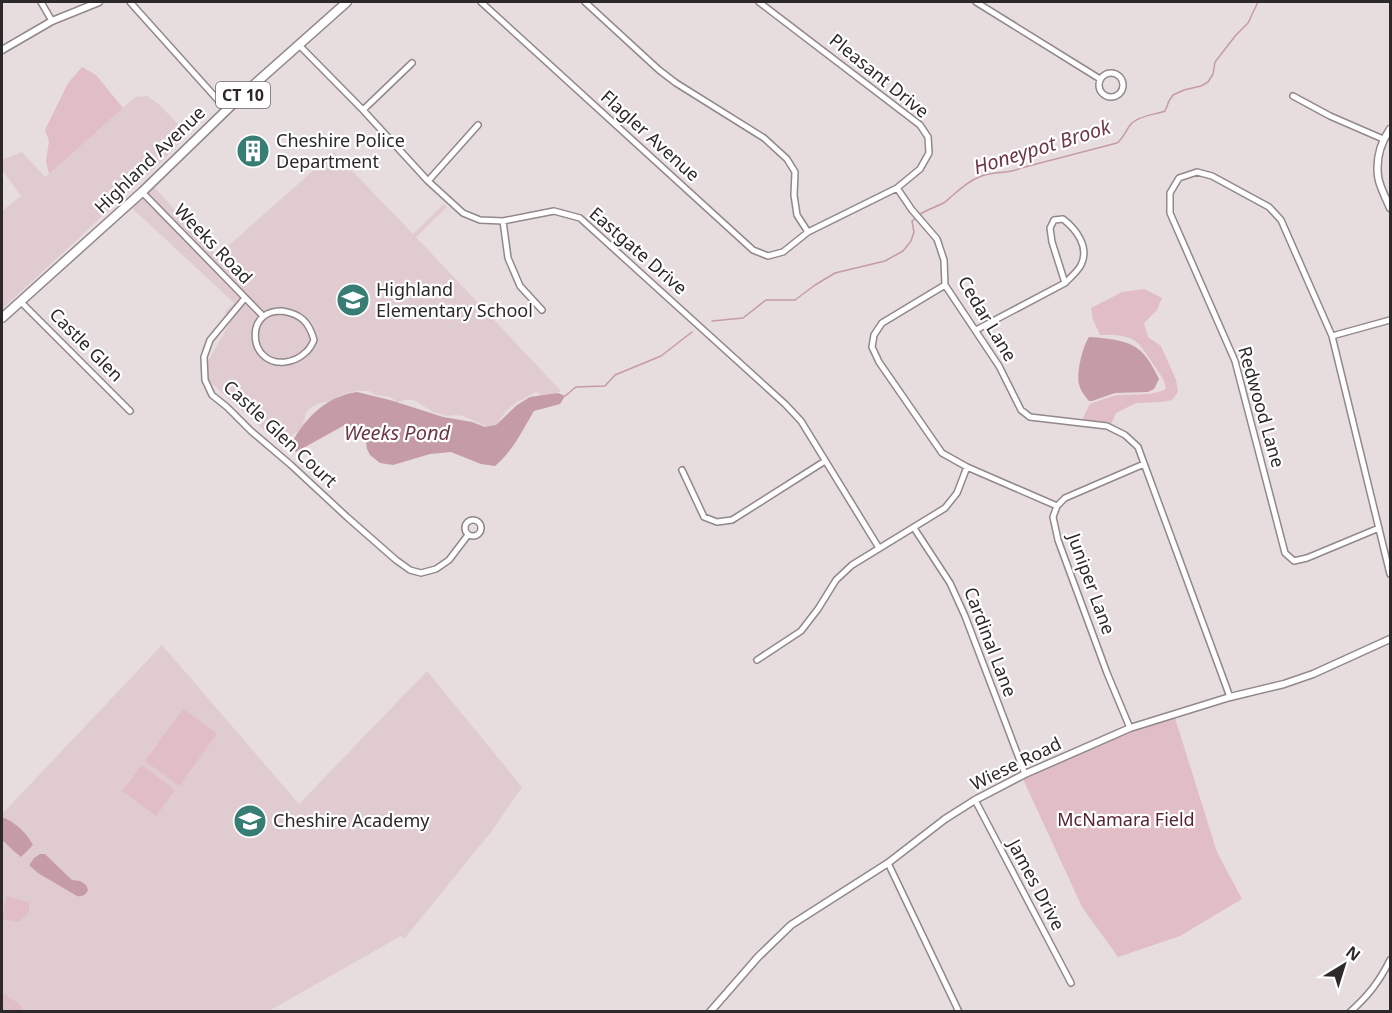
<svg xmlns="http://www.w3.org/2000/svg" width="1392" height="1013" viewBox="0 0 1392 1013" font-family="'Noto Sans',sans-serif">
<rect width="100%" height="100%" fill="#e7dcde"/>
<path fill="#e0ccd0" d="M147,96l13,9 28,30 -30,30 -156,144v-98l19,-15 -19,-26v-10l20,-8 23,25 90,-80z
M334,152l79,82 31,-30 3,3 -31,30 145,154 -18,7 -4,-5 -3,-1 -19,10 -11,9 -9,13 -2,8 -11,-7 -21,-9 -9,-1 -7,1 -14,-4 -19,-12h-9l-8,2 -7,-5 -14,-2 -7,-4h-13l-15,4 -8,6 -14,2 -9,5 -5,6v6l-3,3 12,6 -15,2 -16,10 -2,3 1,2 -81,-72 31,-55 -7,-7 9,-9 -102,-95 22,-21 63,69z
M162,645l137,159 128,-133 95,116 -31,45 -87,107 -3,-3 -134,76 -265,-1v-200h3z"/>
<path fill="#e1bec6" d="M82,67l14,8 27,33 -74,66 -3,-13 3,-20 -4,-11 23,-47z
M1144,289l18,9 -5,12 -13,13 4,14 13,9 15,34 2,12 -6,8 -11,2 -25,1 -20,10 -5,11 -29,-4 8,-16c9,-3 21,-8 28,-9 16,-1 34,1 48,-6 -1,-9 -6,-15 -11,-22 -18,-28 -20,-33 -55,-32l-7,-15 -2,-12 31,-16z
M183,709l34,25 -38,52 -34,-25z
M1175,718l42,134 25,47 -62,37 -62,21 -36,-50 -59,-128 110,-48z
M142,765l33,25 -19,26 -34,-25z
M6,896l23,6v10l-10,10 -17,-3z
M5,994l14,10 5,7h-22v-15z"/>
<path fill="#c59ca5" d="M1089,337c7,0 13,1 20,2 30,4 37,14 50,40l-5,10 -6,3 -33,1 -23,8h-3c-4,-5 -9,-11 -10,-17 -3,-10 4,-39 10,-47z
M357,392l33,8 53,17 29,5 13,5 11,-2 21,-20 13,-8 28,-4 7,3 -5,8 -26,7c-12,20 -21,40 -39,55l-14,-2 -30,-12 -21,2 -37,11 -13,-2 -10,-8 -3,-6 -1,-7 4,-12 -4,-3 -23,-1 -47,26 -6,-6c15,-28 35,-49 67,-54z
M2,817c13,5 24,15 31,28l-12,12c-7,-5 -12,-11 -19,-17z
M40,854h5l3,3 24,23 8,1 6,4 2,5c-2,5 -6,7 -11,6l-39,-23 -8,-7v-2l4,-6z"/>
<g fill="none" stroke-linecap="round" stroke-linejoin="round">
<path stroke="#c59ca5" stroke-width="1.5" d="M919,215c8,-6 18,-8 26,-13 11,-9 21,-20 34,-25 14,-6 29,-3 42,-9l96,-25c7,-5 9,-14 15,-20 9,-8 22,-8 33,-12l4,-10 4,-6 11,-5 17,-4 7,-4 5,-8 2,-12 21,-27 12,-12 10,-21
M712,321l31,-3 23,-18h29l20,-15 20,-12 50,-12 18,-10 8,-10 3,-9 -2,-11 4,-3
M565,396l11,-9 29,-1 10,-11 46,-19 31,-24"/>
<g stroke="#92888a" stroke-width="8">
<path id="minor" d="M41,2l11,19
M130,2l96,107
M481,2l272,248 15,6 15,-4 25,-20
M585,2l74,68 17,13 88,55 23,21 8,13 -1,23 3,20 11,17 89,-44 23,-19 9,-16 -1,-16 -8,-12 -161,-123
M976,2l124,77
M299,45l64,65 65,71 35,32 17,7 23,1 51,-10 26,7 205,186 16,17 78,127
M1099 85a12 12 0 1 1 24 0a12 12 0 1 1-24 0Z
M1293,96l37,20 53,23
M363,110l49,-47
M428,181l50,-56
M897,188l15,22 25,29 7,21 1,25 54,81 22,44 9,7 77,9 18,9 13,12 92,250
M142,192l121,124
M1063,219c13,10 27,28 18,46 -3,6 -11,13 -16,18l-13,-41 -2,-14 4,-8z
M503,221l5,37 12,28 22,24
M945,285l-63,38 -8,12 -2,12 7,15 63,91 25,14 90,39
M245,298l-35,42 -6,17 1,23 7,15 15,12 24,24 40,34 56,52 49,43 14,10 11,3 15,-4 13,-9 19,-25
M20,301l110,110
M282,311c19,3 27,11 32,29 -2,4 -4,9 -8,12 -11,11 -31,15 -43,3 -10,-10 -11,-30 1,-39 5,-4 12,-5 18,-5z
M976,330l89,-47
M1332,336l58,-16
M682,470l22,47 13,5 15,-2 93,-59
M465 528a8 8 0 1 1 16 0a8 8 0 1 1-16 0Z
M914,528l36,55 15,33 60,158
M1379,528l-72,30 -13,3 -9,-8 -50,-192 -65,-148v-20l9,-15 18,-6 15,4 57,31 12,13 51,116 58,238
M757,660l44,-29 17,-22 18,-29 16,-15 93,-57 12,-15 10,-26
M1130,728l-23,-55 -49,-133 -5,-23 4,-11 8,-8 79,-34
M975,800l96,183
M888,863l71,149
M1350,1012c18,-16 29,-30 40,-52"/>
</g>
<g stroke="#92888a" stroke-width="9">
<path id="tertiary" d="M2,50l50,-29 47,-19
M1390,129c-9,13 -14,30 -12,47 1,10 8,22 12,32
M710,1012l48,-55 33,-32 97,-62 57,-44 30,-19 50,-26 105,-46 100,-31 54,-13 29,-10 77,-35"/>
</g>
<g stroke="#92888a" stroke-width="11">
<path id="trunk" d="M2,318l140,-126 98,-95 107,-95"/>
</g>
<use href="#minor" stroke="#fff" stroke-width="5"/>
<use href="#tertiary" stroke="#fff" stroke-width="6"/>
<use href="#trunk" stroke="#fff" stroke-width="8"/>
</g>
<defs>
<g id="building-disc" transform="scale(1.725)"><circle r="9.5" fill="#377d73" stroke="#fff"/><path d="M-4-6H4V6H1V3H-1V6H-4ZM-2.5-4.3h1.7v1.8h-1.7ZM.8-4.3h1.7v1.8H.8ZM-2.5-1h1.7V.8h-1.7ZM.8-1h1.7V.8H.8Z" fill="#fff"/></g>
<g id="school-disc" transform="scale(1.725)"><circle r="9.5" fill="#377d73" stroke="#fff"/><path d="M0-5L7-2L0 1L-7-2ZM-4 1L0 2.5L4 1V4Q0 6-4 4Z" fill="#fff"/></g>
</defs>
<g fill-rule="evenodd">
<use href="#building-disc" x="253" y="151"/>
<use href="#school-disc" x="353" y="300"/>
<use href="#school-disc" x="250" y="821"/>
</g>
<g text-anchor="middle" stroke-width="4.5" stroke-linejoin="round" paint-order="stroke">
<rect fill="#fff" stroke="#6c6869" stroke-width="1.5" x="216" y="82" width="54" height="26" rx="4.5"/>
<g font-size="16" font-weight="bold" fill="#2d2829">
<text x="243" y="101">CT 10</text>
</g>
<g font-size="18" fill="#2d2829" stroke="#fff">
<text transform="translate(879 76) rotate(39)" y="6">Pleasant Drive</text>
<text transform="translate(650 136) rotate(42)" y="6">Flagler Avenue</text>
<text transform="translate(150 160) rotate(-44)" y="6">Highland Avenue</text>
<text transform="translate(213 244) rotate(46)" y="6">Weeks Road</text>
<text transform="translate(638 251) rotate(41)" y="6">Eastgate Drive</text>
<text transform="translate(987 319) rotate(59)" y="6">Cedar Lane</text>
<text transform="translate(86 345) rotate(45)" y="6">Castle Glen</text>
<text transform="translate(1261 407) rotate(74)" y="6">Redwood Lane</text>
<text transform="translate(280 434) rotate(43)" y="6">Castle Glen Court</text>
<text transform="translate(1091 584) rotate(70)" y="6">Juniper Lane</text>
<text transform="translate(990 642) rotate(69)" y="6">Cardinal Lane</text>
<text transform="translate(1016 764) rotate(-26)" y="6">Wiese Road</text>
<text transform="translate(1036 885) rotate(62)" y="6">James Drive</text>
</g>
<g font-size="18" fill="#2d2829" stroke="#fff" text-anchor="start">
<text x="276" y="147">Cheshire Police<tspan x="276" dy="21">Department</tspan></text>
<text x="376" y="296">Highland<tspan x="376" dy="21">Elementary School</tspan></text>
<text x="273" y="827">Cheshire Academy</text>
</g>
<g font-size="18" fill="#572232" stroke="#fff">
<text x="1126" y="826">McNamara Field</text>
</g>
<g font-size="20" font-style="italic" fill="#6e3747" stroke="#fff">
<text transform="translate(1042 147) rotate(-17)" y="7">Honeypot Brook</text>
<text x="397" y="440">Weeks Pond</text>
</g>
</g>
<rect width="1392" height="1013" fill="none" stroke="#2d2829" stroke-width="6"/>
<g transform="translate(1344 965) rotate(38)" stroke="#ffffff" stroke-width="4.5" paint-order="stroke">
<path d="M0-4.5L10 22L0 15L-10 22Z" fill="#2d2829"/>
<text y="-9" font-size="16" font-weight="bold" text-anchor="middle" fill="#2d2829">N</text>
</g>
</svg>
